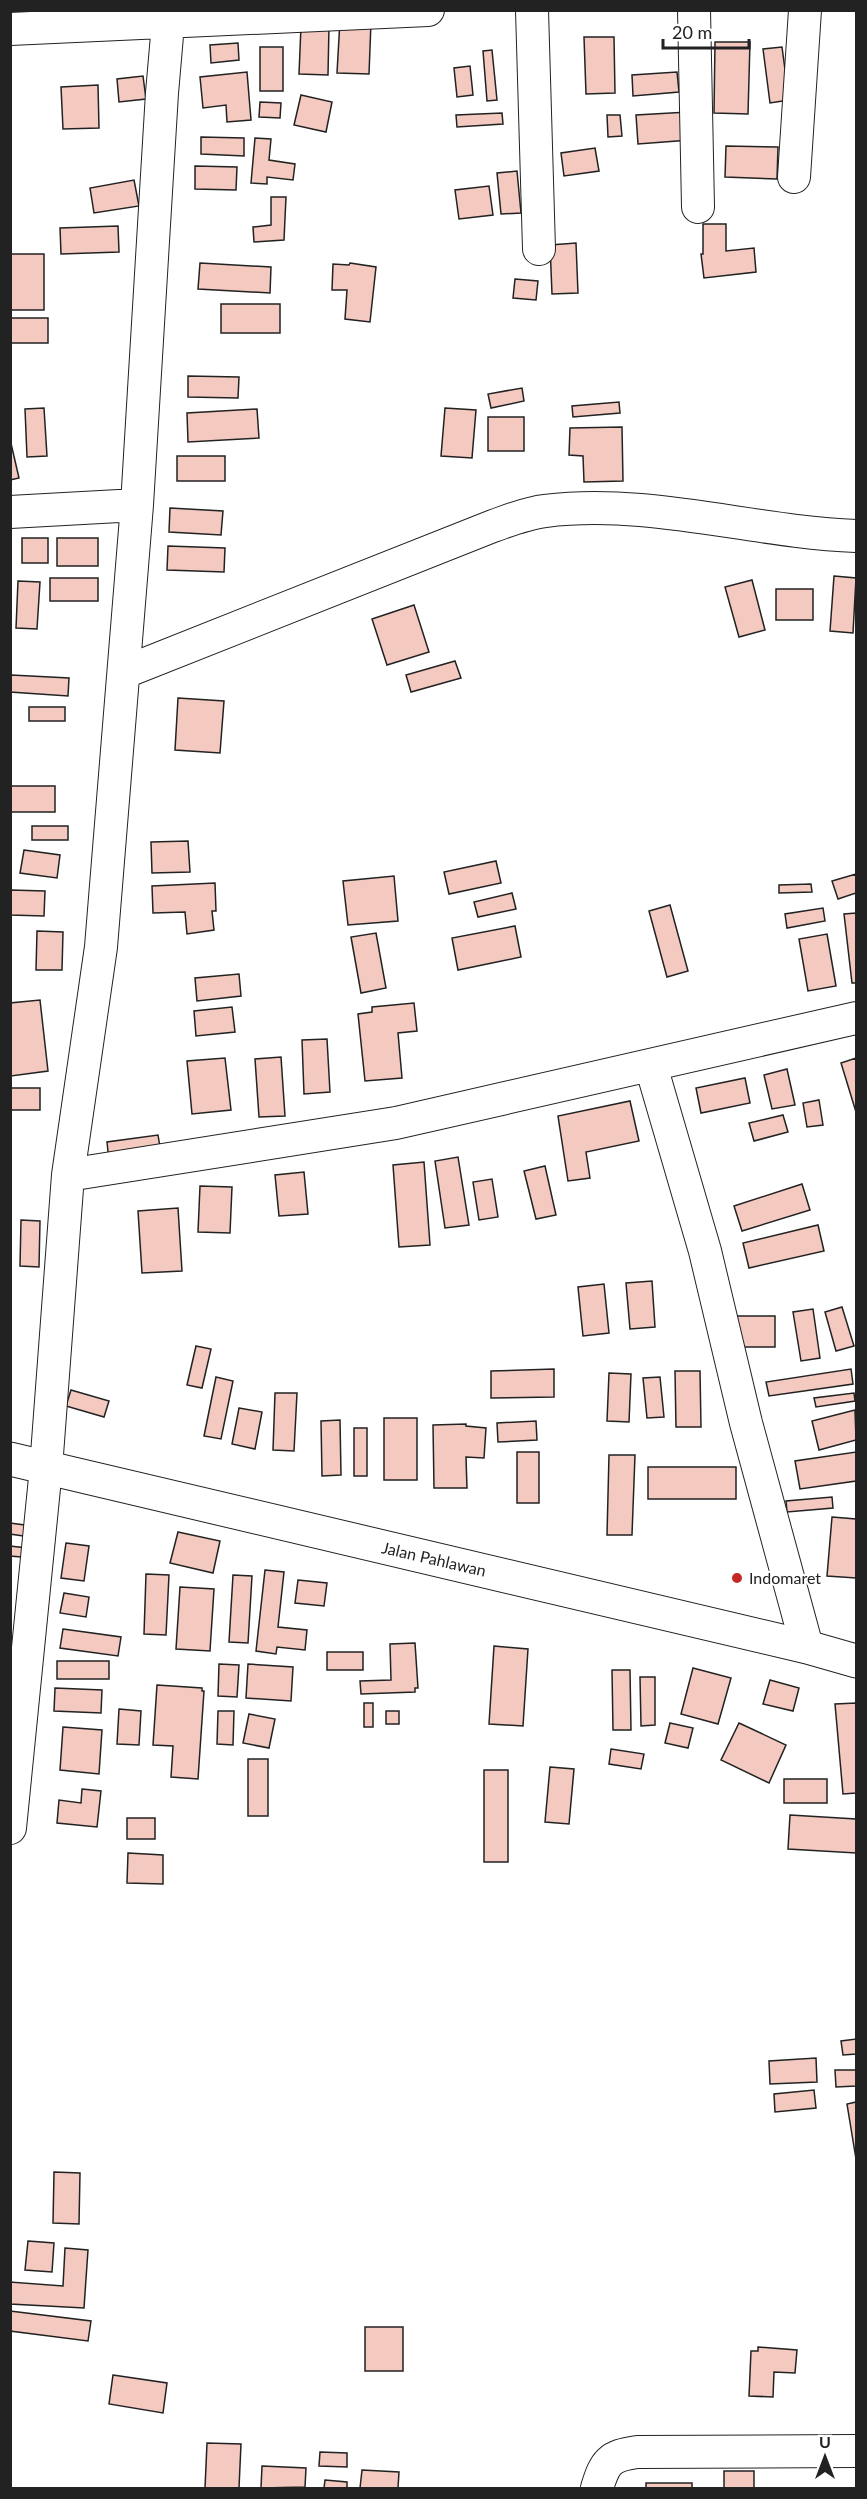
<svg xmlns="http://www.w3.org/2000/svg" width="867" height="2499" viewBox="0 0 867 2499" font-family="Lato,sans-serif">
<rect width="100%" height="100%" fill="#fff"/>
<path fill="#f3c9c0" stroke="#222" stroke-width="1.5" d="M340,20l31,2 -2,52 -32,-1z
M301,26h28l-1,49 -29,-1z
M584,37h30l1,56 -29,1z
M715,42h35l-2,72 -34,-1z
M238,43l1,17 -28,3 -1,-18z
M260,47h23v44h-23z
M782,47l7,53 -19,3 -7,-54z
M492,50l5,50 -10,1 -4,-50z
M470,66l3,29 -16,2 -3,-29z
M247,72l4,48 -24,2 -1,-17 -23,3 -3,-31z
M677,72l2,20 -46,4 -1,-21z
M143,76l3,23 -27,3 -2,-23z
M98,85l1,43 -36,1 -2,-42z
M301,95l31,7 -6,30 -32,-7z
M260,102l21,1 -1,15 -21,-1z
M688,112l2,28 -52,4 -2,-29z
M502,113l1,11 -46,3 -1,-12z
M607,115h13l2,21 -14,1z
M201,137l43,1v18l-43,-2z
M255,138l16,1 -2,21 26,4 -2,16 -26,-3v7l-16,-1z
M726,146l52,1 -1,32 -52,-2z
M595,148l4,23 -35,5 -3,-23z
M195,166l42,1 -1,23 -41,-1z
M517,171l4,42 -20,1 -4,-41z
M134,180l5,26 -45,7 -4,-25z
M489,186l4,29 -34,4 -4,-29z
M271,197h15l-2,43 -30,2 -1,-15 18,-2z
M703,224h23v27l28,-3 2,24 -52,6 -3,-24h2z
M118,226l1,26 -58,2 -1,-26z
M576,243l2,50 -26,1 -2,-49z
M10,254h34v56h-34z
M200,263l71,4 -1,26 -72,-4z
M350,263l26,4 -6,55 -25,-3 2,-29h-15l1,-26 16,1z
M515,279l23,2 -2,19 -23,-2z
M221,304h59v29h-59z
M10,318h38v25h-38z
M188,376l51,1 -1,21 -50,-1z
M522,388l2,13 -33,7 -3,-14z
M619,402l1,11 -47,4 -1,-11z
M44,408l3,48 -20,1 -2,-48z
M445,408l31,2 -4,48 -31,-2z
M257,409l2,29 -71,4 -1,-29z
M488,417h36v34h-36z
M622,427l1,54 -39,1 -1,-26 -14,-1 1,-27z
M10,439l9,39 -9,2z
M177,456h48v25h-48z
M170,508l53,3 -2,24 -52,-3z
M22,538h26v25h-26z
M57,538h41v28h-41z
M168,546l57,2 -1,24 -57,-2z
M834,576l22,2 -3,55 -23,-2z
M50,578h48v23h-48z
M752,580l13,50 -26,7 -14,-50z
M18,581l22,1 -3,47 -21,-1z
M776,589h37v31h-37z
M414,605l15,47 -42,13 -15,-46z
M455,661l6,17 -50,14 -5,-17z
M11,675l58,3 -1,18 -58,-4z
M178,698l46,3 -4,52 -45,-3z
M29,707h36v14h-36z
M10,786h45v26h-45z
M32,826h36v14h-36z
M188,841l2,31 -38,1 -1,-31z
M24,850l36,5 -3,23 -37,-5z
M496,861l5,22 -52,11 -5,-22z
M856,874v19l-18,6 -6,-18z
M394,876l4,45 -50,4 -5,-44z
M215,883l1,28h-4l2,19 -27,4 -2,-22 -32,1 -1,-27z
M811,884l1,8 -33,1v-8z
M10,890l35,1 -1,25 -34,-1z
M512,893l4,16 -38,8 -4,-15z
M670,905l18,66 -21,6 -18,-66z
M823,908l2,13 -38,7 -2,-14z
M856,913v70h-4l-8,-69z
M515,926l6,31 -63,13 -6,-32z
M37,931l26,1 -1,38h-26z
M376,933l10,55 -25,5 -10,-56z
M827,934l9,52 -28,5 -9,-52z
M239,974l2,22 -44,5 -2,-23z
M40,1000l8,71 -37,5 -1,-73z
M414,1003l3,28 -19,2 4,45 -37,3 -7,-67 14,-2v-5z
M232,1007l3,25 -39,4 -2,-25z
M327,1039l3,53 -26,2 -2,-54z
M281,1057l4,59 -26,1 -4,-58z
M225,1058l6,52 -39,4 -5,-53z
M856,1058v54l-15,-49z
M787,1069l8,36 -23,4 -8,-34z
M745,1078l5,25 -49,10 -5,-25z
M10,1088h30v22h-30z
M819,1100l4,25 -16,2 -4,-24z
M630,1101l9,40 -53,11 4,26 -22,3 -10,-65z
M783,1115l5,17 -34,9 -5,-18z
M158,1135l3,18 -52,8 -2,-19z
M458,1157l11,68 -24,3 -10,-67z
M424,1162l6,83 -31,2 -6,-82z
M545,1166l11,49 -20,4 -12,-48z
M304,1172l4,42 -29,2 -4,-41z
M492,1179l6,38 -19,3 -6,-38z
M802,1184l8,26 -68,21 -8,-25z
M200,1186l32,1 -2,46 -32,-1z
M178,1208l4,63 -40,2 -4,-62z
M21,1220l19,1 -1,46 -19,-1z
M818,1225l6,26 -75,17 -6,-25z
M652,1281l3,46 -25,2 -4,-46z
M604,1284l5,49 -26,3 -5,-49z
M842,1307l12,39 -18,5 -11,-39z
M813,1309l7,49 -19,3 -8,-49z
M735,1316h40v31h-40z
M196,1346l15,3 -9,39 -15,-3z
M554,1369v28l-63,1v-27z
M851,1369l2,15 -84,12 -3,-14z
M675,1371h25l1,56h-25z
M609,1373l22,1 -2,48 -22,-1z
M216,1377l17,4 -12,58 -17,-3z
M660,1377l4,40 -17,1 -4,-40z
M71,1390l38,11 -5,16 -38,-11z
M275,1393h22l-3,58 -21,-1z
M854,1393l1,8 -39,6 -2,-9z
M239,1408l23,4 -7,37 -23,-5z
M855,1410l1,30 -37,10 -7,-29z
M384,1418h33v62h-33z
M340,1420l1,55 -19,1 -1,-55z
M536,1421l1,19 -39,2 -1,-19z
M466,1424v2l20,2 -2,30 -18,-1 1,31h-33l-1,-63z
M354,1428h13v48h-13z
M517,1452h22v51h-22z
M856,1452v29l-56,8 -5,-28z
M609,1455h26l-3,80h-25z
M648,1467h88v32h-88z
M832,1497l1,11 -46,4 -1,-11z
M832,1517l24,2v59l-29,-2z
M10,1523l22,3 -2,11 -20,-3z
M178,1532l42,9 -7,32 -43,-10z
M66,1543l23,3 -5,35 -23,-3z
M10,1546l25,3 -2,9 -23,-2z
M265,1570l19,2 -6,55 29,3 -2,20 -28,-3 -1,7 -20,-3z
M146,1574l23,1 -3,60 -22,-1z
M233,1575l19,1 -4,67 -19,-1z
M298,1580l29,3 -3,23 -29,-3z
M180,1587l34,2 -4,62 -34,-2z
M64,1593l25,4 -3,20 -26,-4z
M63,1629l58,8 -3,19 -58,-8z
M415,1643l3,45h-3v4l-54,2 -1,-13 31,-1 -1,-36z
M494,1646l34,3 -5,77 -34,-2z
M327,1652h36v18h-36z
M57,1661h52v18h-52z
M219,1664l20,1 -2,32 -19,-1z
M248,1664l45,3 -2,34 -45,-3z
M693,1668l38,10 -13,46 -37,-10z
M612,1670h18l1,60h-18z
M640,1677h15v48l-14,1z
M770,1680l29,8 -6,23 -30,-7z
M157,1685l45,3v3h2l-6,88 -27,-2 2,-31 -20,-1z
M55,1688l47,2 -1,23 -47,-2z
M364,1703h9v24h-9z
M856,1703v90l-13,1 -8,-90z
M119,1709l22,2 -2,34 -22,-1z
M218,1711h16l-1,34 -16,-1z
M386,1711h13v13h-13z
M249,1714l26,5 -6,29 -26,-5z
M670,1723l23,5 -5,20 -23,-5z
M739,1723l47,22 -17,38 -48,-23z
M63,1727l39,3 -3,44 -39,-4z
M611,1749l33,5 -3,15 -32,-5z
M248,1759h20v57h-20z
M550,1767l24,2 -5,55 -24,-2z
M484,1770h24v92h-24z
M784,1779h43v24h-43z
M82,1789l19,2 -4,36 -40,-4 2,-23 22,3z
M790,1815l66,4v34l-68,-4z
M127,1818h28v21h-28z
M128,1853l35,2v29l-36,-1z
M856,2039v15l-13,1 -2,-14z
M816,2058l1,24 -47,2 -1,-23z
M835,2070h21v16l-20,1z
M814,2090l2,18 -41,4 -1,-18z
M856,2102v57l-9,-55z
M54,2172l26,1 -1,51 -26,-1z
M28,2241l26,2 -2,29 -27,-2z
M65,2248l23,2 -4,58 -74,-4v-22l53,4z
M10,2311l81,10 -3,20 -78,-10z
M365,2327h38v44h-38z
M758,2347l39,3 -2,23 -21,-1 -1,25 -24,-1 2,-45h7z
M113,2375l54,8 -4,30 -54,-9z
M207,2443l34,1 -2,44h-34z
M320,2452l27,1v14l-28,-1z
M262,2466l44,2 -1,19 -44,1z
M362,2470l37,2 -1,16h-38z
M724,2471h30v17h-30z
M325,2480l22,2v6h-23z
M646,2483h46v5h-46z"/>
<g fill="none" stroke-linecap="round" stroke-linejoin="round">
<g stroke="#222" stroke-width="34">
<path id="minor" d="M532,10l7,239
M694,10l4,197
M10,29l418,-19
M794,177l11,-167
M10,512l127,-7
M125,672l368,-146c17,-6 34,-13 52,-15 104,-13 208,21 311,25
M651,1066l54,185 41,172 61,224
M68,1175l328,-52 460,-105
M10,1828l36,-360 22,-293 33,-228 36,-442 25,-412 6,-69
M597,2488c8,-26 12,-32 40,-36l219,-1"/>
</g>
<g stroke="#222" stroke-width="35">
<path id="highway" d="M10,1459l797,188 49,14"/>
</g>
<use href="#minor" stroke="#fff" stroke-width="32"/>
<use href="#highway" stroke="#fff" stroke-width="33"/>
</g>
<circle fill="#c62828" stroke="#fff" stroke-width="2" cx="737" cy="1578" r="6"/>
<g text-anchor="middle" stroke-width="4.5" stroke-linejoin="round" paint-order="stroke">
<g font-size="16" fill="#222" stroke="#fff">
<text transform="translate(434 1559) rotate(13)" y="6">Jalan Pahlawan</text>
</g>
<g font-size="16" fill="#222" stroke="#fff" text-anchor="start">
<text x="749" y="1584">Indomaret</text>
</g>
</g>
<rect width="867" height="2499" fill="none" stroke="#222222" stroke-width="24"/>
<g transform="translate(825 2457)" stroke="#ffffff" stroke-width="4.5" paint-order="stroke">
<path d="M0-4.5L10 22L0 15L-10 22Z" fill="#222222"/>
<text y="-9" font-size="16" font-weight="bold" text-anchor="middle" fill="#222222">U</text>
</g>
<path d="M663 39v9h86v-9" fill="none" stroke="#222222" stroke-width="3"/>
<text x="672" y="39" font-size="18" fill="#222222" stroke="#ffffff" stroke-width="4.5" paint-order="stroke">20 m</text>
</svg>
